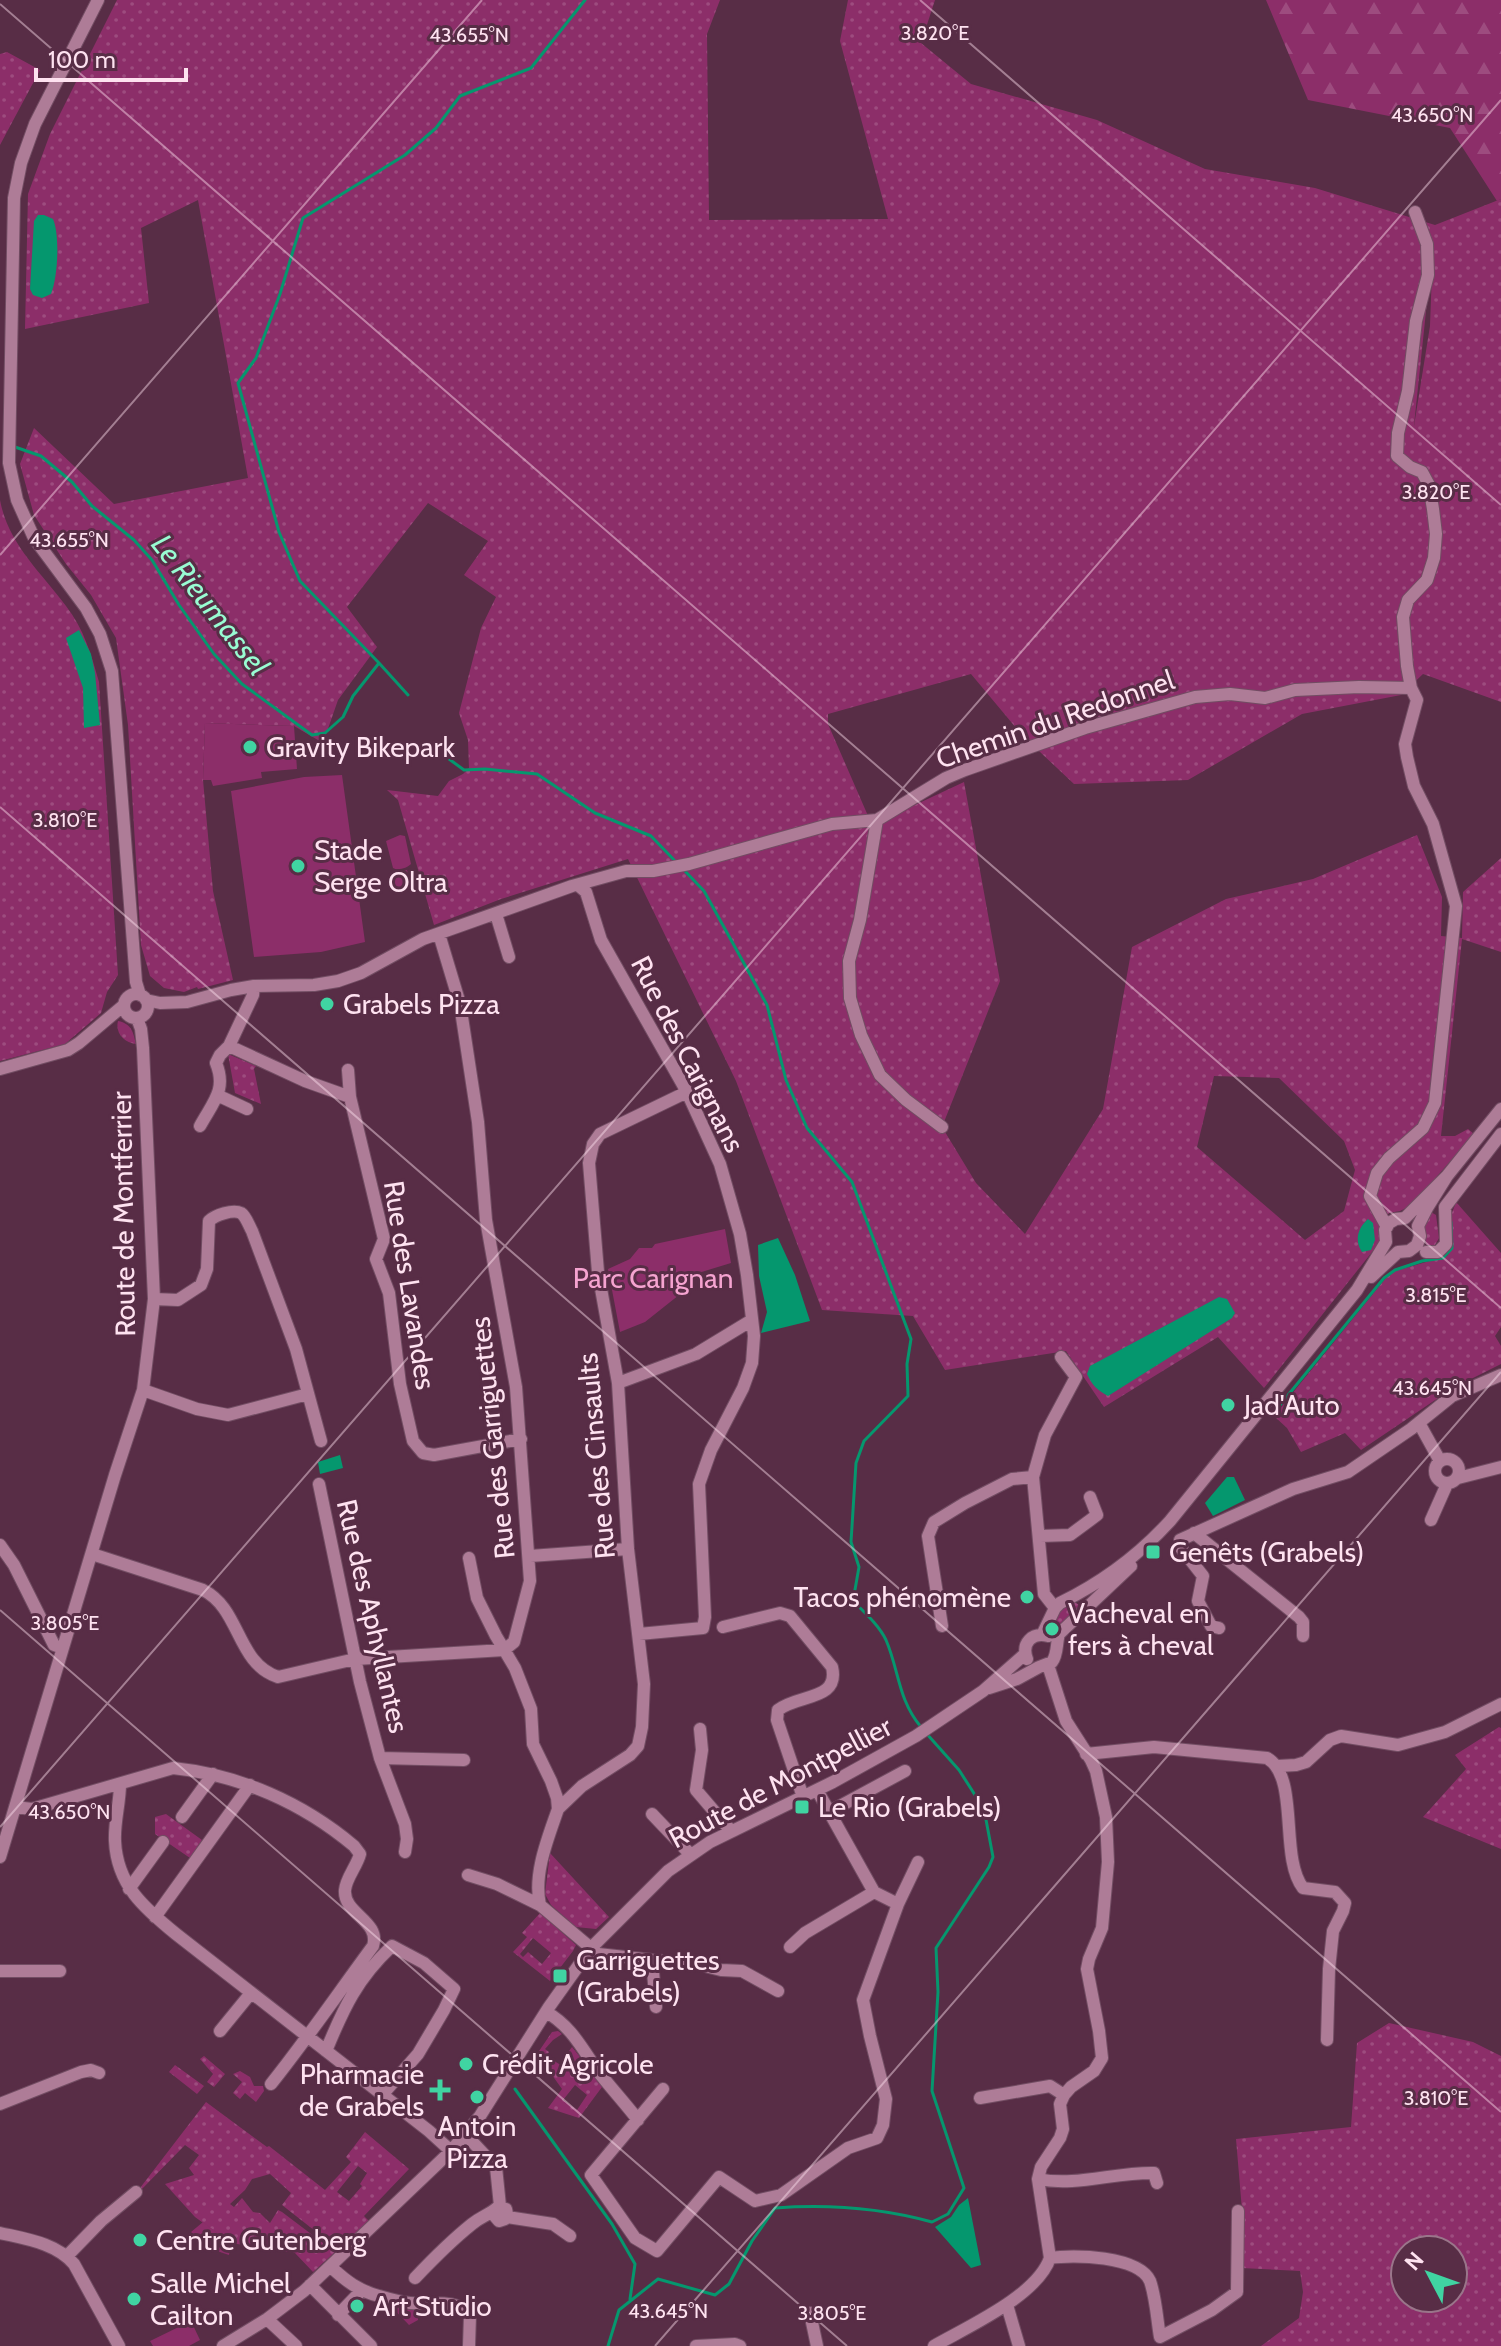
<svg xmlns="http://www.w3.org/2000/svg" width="1501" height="2346" viewBox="0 0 1501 2346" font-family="Cabin,sans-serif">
<defs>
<pattern id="grass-dots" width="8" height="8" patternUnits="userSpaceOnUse" patternTransform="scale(2)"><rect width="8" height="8" fill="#8c2e69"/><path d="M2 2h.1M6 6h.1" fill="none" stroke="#9d4c7f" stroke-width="1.8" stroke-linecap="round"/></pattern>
<pattern id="forest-firs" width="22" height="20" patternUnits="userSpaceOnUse" patternTransform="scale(2)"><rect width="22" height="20" fill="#8c2e69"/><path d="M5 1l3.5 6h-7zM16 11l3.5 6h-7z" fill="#9d4c7f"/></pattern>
</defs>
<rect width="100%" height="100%" fill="#582d46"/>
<path fill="url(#grass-dots)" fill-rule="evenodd" d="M117,0h603l-13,34 2,186 179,-1 -48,-178 8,-41h87l-14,43 50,41 126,36 108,49 110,19 120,37 66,-26v503l-78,-28 -22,21 -99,19 -114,66 -114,4 -52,-49 -51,-61 -143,40v10l44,101 92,-43 36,199 -58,146 34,56 49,51 78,-125 29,-162 94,-48 87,-20 104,-44 25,62 -1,39 21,2 1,-46 38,-34v94l-39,-13 -21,197h14l13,-7 6,5 -62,71 -12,6 -11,2 -9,13v16l-116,146 -46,-51 -114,70 -38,-56 -121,19 -32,-54 -91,-6 -86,-229 -108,-222 -127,40 -67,26 -36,-125 -11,-10 51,6 11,-15 14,-7 6,-6 -1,-28 -9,-27 22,-85 15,-31 -32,-22 24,-34 -60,-38 -81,104 30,40 -39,53 -15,43 -29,-17 -89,-3 -2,57 10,111 20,89 -35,9 -1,-2 -13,5 -20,-4 -14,-12 -9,-31 -13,-220 -12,-87 -25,-43 -25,-31 -32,-49 -14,-51 14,-36 80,76 134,-26 -50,-278 -57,28 8,75 -124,26 3,-135 22,-60zM1433,245l-3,81 -16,100v-1zM1214,1076l65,2 65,63 11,29 -11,41 -39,29 -108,-93z
M7,52l33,18 -40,75v-91z
M0,500c8,44 41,72 66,106 18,23 25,48 33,76l19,293 -11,17 -6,21 -36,31 -65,17z
M118,1021c14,3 15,11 18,23 -12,-1 -21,-11 -18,-23z
M228,1054l28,12 -2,3 7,35 -26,-11z
M1456,1202l45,51v74l-6,9 6,10v18l-48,24 -92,62 -16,-17 -44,19 -14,-24 -13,-12 111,-137 10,-8 52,-15c11,-14 3,-25 4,-41 1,-2 4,-10 5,-13z
M1429,1211l7,4 3,23 -4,7h-8c-6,-11 -3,-23 2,-34z
M1073,1601l6,4v4l-27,27 -3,-10 7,-14z
M1499,1727l2,1v121l-78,-32 43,-48 -11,-14z
M166,1814l36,26 -12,18 -35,-24v-17z
M550,1853l59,64 -13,12 -20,-2 -25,-22 -6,-11z
M540,1913l36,32 -3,6 -23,30 -37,-29 14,-15 -5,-4zM533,1938l18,15 -9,11 -14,-12 -5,5 -3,-3z
M1389,2023l84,19 28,14v290h-240l38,-28 4,-26 -3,-21 -59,-3 1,-58 -6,-71 115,-12 6,-84zM1405,2250h48v48h-48z
M558,2031l4,3 -9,6 -8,9 4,3 -3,4 18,11 6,-9 -4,-3 6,-8 8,10 -5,6 6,7 4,-5 17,22 -23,31 -31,-10 14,-19 -25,-35 15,-22zM575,2085l12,10 -10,15 -14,-10z
M204,2056l21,18 -11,13 -7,-5 6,-8 -13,-15z
M175,2065l29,21 -7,8 -28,-22z
M240,2071l10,6 4,9h9l1,5 -8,11 -11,-9 -5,6 -7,-6 9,-11 -9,-8z
M206,2102l61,45 2,-1 56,44 26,-28 -5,-5 19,-25 44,37 -45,47 5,5 -31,28 -56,-44 9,-12 -21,-19 -18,5 -7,11 -15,14 4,3 8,-9 11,14 7,1 10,10 8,-13 4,2 53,40 -22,20 -18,-19 -64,-10 -36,-26 -30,-33 29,-9 -5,-7 10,-13 -14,-10 -44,45 -1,-2zM358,2166l9,7 -7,11 2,2 -13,15 -12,-9z"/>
<path fill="url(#forest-firs)" d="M1266,0h235v199l-4,2 -47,-73 -142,-28z"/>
<path fill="#8c2e69" d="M205,723l89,3 3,43 -36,3 1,6 -49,8 -2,-6h-8z
M342,775l23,167 -44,10 -67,5 -23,-166 73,-14z
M400,835l5,1 6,28c-4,4 -13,7 -18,4l-7,-27z
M407,870l3,9 5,-1 2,7 -21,6 -5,-17z
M725,1229l6,34 -36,11 -16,21 -34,27 -25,10 -12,-63 22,-10 9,-11h13l3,-4z
M203,2222l28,21 -2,12 -21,-7 -17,-16z
M387,2302l31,7v11l-9,5z
M191,2321l9,19 -11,6h-36l-3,-5z"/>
<path fill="#05976e" d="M38,215h6l9,4c7,16 5,58 -2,75l-9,4 -9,-3 -3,-6 4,-68z
M79,630l12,24 4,19 5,52 -16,3 -1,-40 -17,-50z
M1368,1219l5,4 2,17 -4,10 -9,2c-8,-12 -4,-24 6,-33z
M778,1238l17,37 15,46 -49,12 6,-21 -8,-36 -1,-31z
M1219,1297l8,2 8,14 -3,5 -124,78c-11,-6 -16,-11 -21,-22l3,-8z
M340,1455l3,13 -23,6 -2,-12z
M1227,1477h7l11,23 -32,16 -8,-13z
M968,2198l13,67 -10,3 -36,-41 16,-10 8,-12z"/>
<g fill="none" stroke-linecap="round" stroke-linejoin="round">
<path stroke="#05976e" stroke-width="3" d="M15,447l26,9 31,26 20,24 42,34 18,20 27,45 35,49 28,30 70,51 13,-2 18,-16 10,-21 26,-33 29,32
M379,663l-79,-82 -21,-49 -41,-149 18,-25 24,-64 23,-76 102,-63 31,-27 24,-32 71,-28 54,-68
M443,746l6,13 15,11 21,-1 52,5 58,39 56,23 25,26
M684,870l20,21 63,114 19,75 21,48 45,54 59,157 -4,25 1,32 -44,45 -8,22 -5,79 8,25 -6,34c11,11 26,24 33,39 13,30 12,60 35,87
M1271,1416l113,-138 11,-8 27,-9 21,-3 9,-10 -1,-26
M515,2089l97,135 23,40 -5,35
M608,2346l11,-36 39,-31 57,16 14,-11 23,-43 23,-33c53,-4 106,0 157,14l16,-8 16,-26 -32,-97 6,-99 -2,-44 53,-81 4,-10 -9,-48 -25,-39 -33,-37"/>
<g stroke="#724d63" stroke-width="14">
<path id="minor" d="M98,0l-63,124 -14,39 -7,35 -5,265 8,37 17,38 52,70 14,26 12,37 24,311 4,13
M877,820l-17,100 -11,41 1,37 11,37 19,40 26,25 36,27
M579,886l7,6 15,48 86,152 33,72 20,70 7,41 7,61 -2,27 -9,25 -32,62 -12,34 6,133 -2,11 -64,6
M496,914l13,43
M439,934l21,70 18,118 8,98 30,167 14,194 -16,61 -10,8
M124 1006a12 12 0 1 1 24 0a12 12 0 1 1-24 0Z
M146,1000l14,3 27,-1 44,-12 23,-4 60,-1 24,-4 23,-8 62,-34 149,-53 54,-15h27l36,-7 143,-40 45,-4 69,-42 19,-8 120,-42 110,-31 35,-3 35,4 30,-8 64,-3 52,1
M229,1046l76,35 45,16
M0,1069l68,-19 11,-7 45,-38
M348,1070l2,27 34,142 -8,20 13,34 11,91 13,57 10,12 11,2 87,-16
M217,1095l30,14
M200,1126c13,-24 27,-36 16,-63l4,-8 9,-9 24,-51 1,-9
M1387,1227l-17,-31 7,-23 12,-15 34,-30 12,-25 21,-197 -23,-82 -19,-38 -7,-29 -2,-13 12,-44 -6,-12 -4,-22 -4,-49 5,-17 19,-20 7,-22 2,-24 -3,-25 -4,-24 -7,-13 -12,-5 -13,-11 1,-23 10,-42 8,-70 12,-46 -1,-31 -12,-32
M1426,1252h12l8,-8 -1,-37 56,-73
M1371,1277l27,-25 11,-1 8,-6 3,-9 -2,-10 9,-18 20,-32 54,-67
M154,1299l24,1 23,-15 6,-16 2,-48c6,-6 24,-12 32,-8 5,3 8,13 11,18l44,118 25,92
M618,1383l78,-29 56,-34
M143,1390l54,19 31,6 80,-21
M1419,1423l21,38
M1435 1471a12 12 0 1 1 24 0a12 12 0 1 1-24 0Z
M1458,1478l43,-11
M319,1484l41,198 20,76 25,66 2,15 -2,13
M1431,1520l16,-36
M1194,1533l105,84 4,5v14
M1040,1536l30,-1 27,-20 -7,-18
M1180,1540l113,-51 55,-17 63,-43 41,-33 49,-21
M1180,1540l1,8 22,28 -5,25 13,25 8,2
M0,1545l14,20 40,80 8,3
M92,1554l111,36c38,19 33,73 75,87l77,-18 149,-9
M530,1556l98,-7
M469,1558l8,40 19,38 19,32 16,41 2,35 18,37 6,17 1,11c-10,29 -25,65 -18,96
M1055,1608l-11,-14 -11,-117 12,-42 31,-58 -15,-20
M942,1626l-14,-90 6,-14 31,-19 47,-24 21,-2
M723,1627l57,-14 10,3 42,51c8,34 -34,27 -54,43l-1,10 26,77
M1042,1635l13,-27 5,-5c41,-20 79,-48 110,-82l187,-231 29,-48 -1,-12 4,-7 7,-4 9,-1 42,-42
M1027,1659c-6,-16 5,-27 21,-23
M989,1688l28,-9 22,-12 13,-5c6,-8 4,-18 7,-28l72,-68
M700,1729l2,21 -6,40 35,41
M1086,1754l68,-7 113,11c33,19 12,99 36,130l32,4 10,11 -2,8 -10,20 -4,38 -2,71
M380,1758l84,2
M1278,1766l18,-1 10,-3 24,-22 11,-4 57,9 47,-13 56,-28
M120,1784c0,19 -6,38 -5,57 2,44 29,67 61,93l253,197 22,20
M817,1790l57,102 24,12
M15,1807l17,2 141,-41c67,7 130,35 181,78l6,8c-3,12 -14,24 -15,36 -2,24 36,31 28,56 -34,46 -66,93 -102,138
M558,1809l24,-23 48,-31 8,-9 4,-19 2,-43 -16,-135 -10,-166 -20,-111 -9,-109 4,-19 7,-10 87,-42
M829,1812l76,-41
M652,1814l38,40
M182,1817l31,-43
M0,1857l115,-382 28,-85 11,-91 -11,-251 -2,-19 -4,-11
M468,1875l29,9 43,21 58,49 54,6 4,47
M129,1889l34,-47
M155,1917l95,-132
M790,1947l15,-14 69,-41
M652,1960l45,4 24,6 21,1 36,20
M0,1971h60
M546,2012c24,13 36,36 51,58 13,17 28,33 41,50
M220,2031l31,-38
M326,2051c18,-44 31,-72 66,-105l32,17 30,26 -10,21 -26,44 -36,41
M663,2089l-72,86 44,63 22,13 62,-74 36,24 26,-6 67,-47 29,-10 6,-13 3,-26 -16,-63 -7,-36 35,-96 20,-42
M980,2098l70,-12 14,9
M0,2104l81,-32 10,-2 8,3
M465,2134l31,33 4,39
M1038,2179c38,8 77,-7 116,-6l3,10
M507,2217l46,7 17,12
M0,2233c26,6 56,10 74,31l45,82
M67,2256l34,-35 35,-29
M1050,2258c23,-4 89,-2 100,23 6,17 7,39 10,56l52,-27 25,-18 1,-81
M331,2267c15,14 28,24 48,29 10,3 21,6 31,7 18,2 49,-5 60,12l-1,31
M415,2278c18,-19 37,-38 57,-54 10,-8 17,-9 26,-17l8,2 1,5 -2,5 -6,2 -6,-7
M310,2285l61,61
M1007,2305l12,41
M810,2313l7,33
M338,2315l24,-25
M267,2319l29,27
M223,2346l44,-27 37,-28 147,-140 29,-35 69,-109 42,-59 77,-77 42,-29 123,-60 83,-46 67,-45 42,-37
M696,2346l39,-2 5,2
M934,2346c33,-19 103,-50 116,-88l-12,-79 3,-12 19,-29 3,-9 -3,-25 4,-9 7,-8 23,-16 8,-13 -3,-27 -12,-62 2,-10 13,-31 6,-66 -2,-45 -10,-46 -5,-11 -25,-39 -18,-56"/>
</g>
<use href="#minor" stroke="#ae7c97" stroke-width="12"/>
</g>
<path fill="none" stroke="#fee2f0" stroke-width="2" stroke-opacity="0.45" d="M920,0l581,505M0,4l1501,1304M0,555l482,-555M0,807l1501,1305M0,1610l847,736M0,1827l1501,-1727M655,2346l846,-974"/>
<g fill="#40d4a2" stroke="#582d46" stroke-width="3">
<circle cx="250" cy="747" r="8"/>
<circle cx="298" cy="866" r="8"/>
<circle cx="327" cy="1004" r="8"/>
<circle cx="1228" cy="1405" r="8"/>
<rect x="1145" y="1544" width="16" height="16" rx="4"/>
<circle cx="1027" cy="1597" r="8"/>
<circle cx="1052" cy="1629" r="8"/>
<rect x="794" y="1799" width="16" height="16" rx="4"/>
<rect x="552" y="1968" width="16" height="16" rx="4"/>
<circle cx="466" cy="2064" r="8"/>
<path d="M436 2078h8v8h8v8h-8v8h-8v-8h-8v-8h8z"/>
<circle cx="477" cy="2097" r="8"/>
<circle cx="140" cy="2240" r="8"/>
<circle cx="134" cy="2299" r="8"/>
<circle cx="357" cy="2306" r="8"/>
</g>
<g text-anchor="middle" stroke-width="6" stroke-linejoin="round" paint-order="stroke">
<g font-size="28" fill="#fee2f0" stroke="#582d46">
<text transform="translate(1055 719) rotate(-19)" y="10">Chemin du Redonnel</text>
<text transform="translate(688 1054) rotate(63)" y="10">Rue des Carignans</text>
<text transform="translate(123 1214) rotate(-91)" y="10">Route de Montferrier</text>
<text transform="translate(410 1285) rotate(81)" y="10">Rue des Lavandes</text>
<text transform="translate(492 1438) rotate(-96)" y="10">Rue des Garriguettes</text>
<text transform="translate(596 1456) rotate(-95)" y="10">Rue des Cinsaults</text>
<text transform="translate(373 1616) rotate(77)" y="10">Rue des Aphyllantes</text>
<text transform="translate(780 1782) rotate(-28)" y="10">Route de Montpellier</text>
</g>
<g font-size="28" fill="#fee2f0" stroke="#582d46" text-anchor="start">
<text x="266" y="757">Gravity Bikepark</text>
<text x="314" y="860">Stade<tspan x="314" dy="32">Serge Oltra</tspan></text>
<text x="343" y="1014">Grabels Pizza</text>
<text x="1244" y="1415">Jad'Auto</text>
<text x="1169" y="1562">Genêts (Grabels)</text>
<text x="1011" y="1607" text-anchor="end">Tacos phénomène</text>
<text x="1068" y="1623">Vacheval en<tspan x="1068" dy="32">fers à cheval</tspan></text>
<text x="818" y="1817">Le Rio (Grabels)</text>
<text x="576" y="1970">Garriguettes<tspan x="576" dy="32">(Grabels)</tspan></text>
<text x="482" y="2074">Crédit Agricole</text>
<text x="424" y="2084" text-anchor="end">Pharmacie<tspan x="424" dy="32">de Grabels</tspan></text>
<text x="477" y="2136" text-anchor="middle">Antoin<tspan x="477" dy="32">Pizza</tspan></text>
<text x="156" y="2250">Centre Gutenberg</text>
<text x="150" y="2293">Salle Michel<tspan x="150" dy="32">Cailton</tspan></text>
<text x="373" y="2316">Art Studio</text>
</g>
<g font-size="28" fill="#f5a3d0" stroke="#582d46">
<text x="653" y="1288">Parc Carignan</text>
</g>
<g font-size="30" font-style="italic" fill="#98fcd2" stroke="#582d46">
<text transform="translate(210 605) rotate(52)" y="10">Le Rieumassel</text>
</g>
</g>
<g font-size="20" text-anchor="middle" fill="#fee2f0" stroke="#582d46" stroke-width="6" stroke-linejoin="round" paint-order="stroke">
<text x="935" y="40">3.820°E</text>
<text x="469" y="42">43.655°N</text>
<text x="1432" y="122">43.650°N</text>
<text x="1436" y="499">3.820°E</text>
<text x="69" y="547">43.655°N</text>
<text x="65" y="827">3.810°E</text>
<text x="1436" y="1302">3.815°E</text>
<text x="1432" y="1395">43.645°N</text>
<text x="65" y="1630">3.805°E</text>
<text x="69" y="1819">43.650°N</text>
<text x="1436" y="2105">3.810°E</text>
<text x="668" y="2318">43.645°N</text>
<text x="832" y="2320">3.805°E</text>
</g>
<g transform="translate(1429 2274) rotate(311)"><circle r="38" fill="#582d46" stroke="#9a758a" stroke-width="2"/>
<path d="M0-6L14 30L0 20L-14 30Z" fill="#40d4a2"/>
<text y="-12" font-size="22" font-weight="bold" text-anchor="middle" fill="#fee2f0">N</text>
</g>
<path d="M36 68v12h150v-12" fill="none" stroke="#fee2f0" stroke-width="4"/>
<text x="48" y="68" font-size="24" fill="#fee2f0" stroke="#582d46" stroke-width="6" paint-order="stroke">100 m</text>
</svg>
